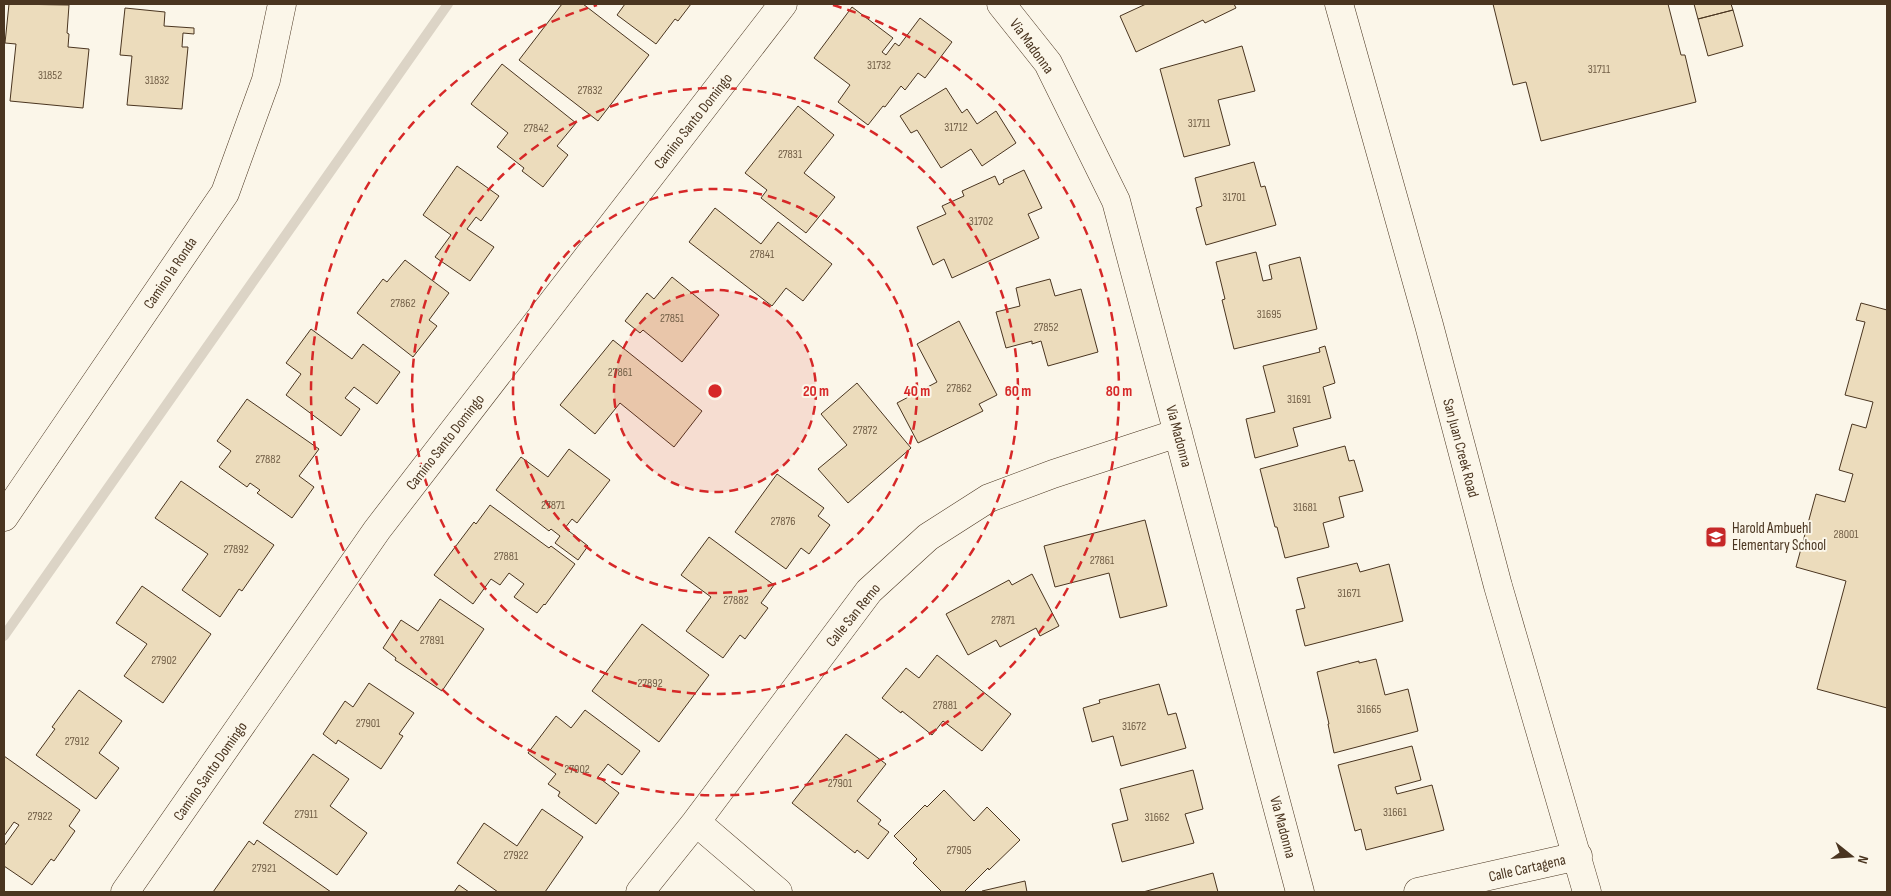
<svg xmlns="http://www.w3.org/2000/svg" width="1891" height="896" viewBox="0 0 1891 896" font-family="'Sofia Sans Condensed',sans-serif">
<rect width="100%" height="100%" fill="#fbf6e9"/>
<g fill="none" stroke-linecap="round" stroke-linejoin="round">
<path stroke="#dcd4c6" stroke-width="10" d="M4,636l444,-632"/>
</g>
<path fill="#ecdcbc" stroke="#4a3520" d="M9,4l60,1 -2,28 2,1 -1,13 21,2 -6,59 -73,-7 6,-57 -11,-1z
M562,4h21l66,51 -51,66 -79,-61z
M625,4h66l-13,17 -3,-2 -19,25 -39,-29z
M1146,4h88l2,4 -31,15 -2,-3 -67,32 -16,-36z
M1493,4h175l13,51h4l11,47 -155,39 -15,-59 -13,3z
M1694,4h37l2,6 -35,9z
M852,7l41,31 -11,14 4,3 9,-12 4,3 21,-28 32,24 -27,36 -7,-5 -13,17 -4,-4 -16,21 -2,-1 -15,19 -30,-23 12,-17 -36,-27z
M125,8l40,4 -1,14 30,2v6l-11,-1 -1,14h6l-6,62 -55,-4 5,-49 -12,-1z
M1733,10l10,36 -35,10 -10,-37z
M1242,46l13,45 -37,9 12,45 -46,12 -24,-88z
M502,64l74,59 -19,23 11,9 -25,32 -21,-16 2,-3 -27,-21 11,-14 -37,-29z
M946,88l16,25 5,-4 10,15 19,-13 20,32 -34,23 -11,-17 -30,19 -24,-38 -6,3 -11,-17z
M798,106l36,29 -30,38 31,24 -29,36 -45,-35 6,-8 -22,-17z
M1254,162l7,25 4,-1 11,39 -70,20 -10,-37 6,-2 -7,-28z
M457,166l42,30 -18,25 -5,-4 -9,12 27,18 -24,34 -35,-24 16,-22 -28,-20z
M1024,170l18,38 -14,6 11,24 -87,40 -8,-19 -11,6 -16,-38 29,-13 -4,-8 22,-10 -2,-5 33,-15 4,9 5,-3 -1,-2z
M715,208l46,36 17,-22 54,42 -29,37 -17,-13 -14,18 -83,-64z
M1256,252l7,29 9,-2 -3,-14 31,-8 17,72 -83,20 -12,-49 3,-1 -9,-37z
M405,260l44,33 -20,27 8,6 -24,31 -56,-44 26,-34 4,3z
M672,277l47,38 -37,47 -39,-32 -3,3 -15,-12 22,-28 7,6z
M1050,279l5,17 26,-7 17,63 -50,14 -7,-25 -9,3v-3l-26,7 -10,-36 24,-6 -4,-18z
M1861,303l26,7v398l-70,-19 29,-108 -50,-14 20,-73 29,8 8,-28 -14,-4 13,-46 14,4 7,-26 -28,-7 20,-73 -9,-2z
M959,321l38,74 -18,9 4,7 -65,32 -21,-40 40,-21 -20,-38z
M311,329l41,30 11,-15 37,28 -23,32 -23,-17 -9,11 15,11 -19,27 -55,-41 15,-21 -15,-11z
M613,340l89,71 -28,36 -54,-44 -25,31 -35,-29z
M1325,346l10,37 -12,4 8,31 -38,10 5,18 -43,12 -9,-39 29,-7 -12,-46 57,-14 -1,-4z
M857,383l54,65 -63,55 -30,-34 29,-24 -26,-31z
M247,399l72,50 -20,27 15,11 -22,31 -35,-25 3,-3 -10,-7 -3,4 -28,-20 12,-16 -14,-10z
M1345,446l4,15 5,-1 9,31 -24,6 5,20 -21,6 6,24 -44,11 -8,-31h-2l-15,-58z
M569,449l41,31 -33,43 -5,-4 -7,9 23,18 -10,14 -23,-17 5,-7 -9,-7 -2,2 -53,-41 25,-33 27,20z
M777,474l47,34 -6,8 12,9 -21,29 -8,-6 -15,21 -51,-37z
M181,481l93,64 -32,46 -3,-2 -19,28 -38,-27 26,-36 -53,-36z
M490,505l59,43 2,-2 24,18 -30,41 -1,-1 -7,9 -23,-16 10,-13 -15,-11 -9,12 -9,-6 -18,25 -39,-29 40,-53 2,2z
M1145,520l22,86 -47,12 -11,-45 -54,14 -11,-41z
M709,537l65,48 -13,18 7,5 -23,31 -5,-4 -17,23 -37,-27 25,-34 -30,-22z
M1357,563l3,9 29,-8 14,57 -98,25 -9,-36 9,-2 -8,-30z
M1032,574l27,52 -19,10 -4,-8 -36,19 -4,-7 -28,15 -22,-41 63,-34 3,5z
M142,586l69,48 -48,69 -39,-27 23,-32 -31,-21z
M440,599l44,30 -42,62 -47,-31 1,-2 -13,-10 18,-28 17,11z
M642,624l67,51 -50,67 -67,-51z
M937,655l74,59 -29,37 -39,-30 -11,14 -30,-24 -1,2 -19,-15 24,-30 13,10z
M1376,659l9,36 23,-6 10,42 -84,22 -6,-29h1l-12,-52 42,-11v2z
M369,683l45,30 -15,21 4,2 -22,33 -43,-29 -2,4 -13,-10 22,-33 8,6z
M1159,684l9,31 8,-2 10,35 -65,18 -8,-30 -21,6 -9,-34 17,-5 -1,-3z
M79,690l43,31 -23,32 20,15 -23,31 -60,-44 19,-26 -3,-2z
M585,710l55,41 -18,24 -14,-11 -10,13 21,16 -23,31 -38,-28 2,-4 -12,-8 8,-10 -28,-21 28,-37 15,12z
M846,734l40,30 -29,37 24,19 -3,4 11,8 -21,27 -11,-9 -2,3 -63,-50z
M1412,746l9,34 -26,7 2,7 35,-9 12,45 -78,20 -5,-21 -6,2 -17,-66z
M313,754l36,25 -19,27 37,27 -30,42 -74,-52z
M4,756l76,54 -11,16 6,5 -21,30 -3,-2 -19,26 -28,-19v-20l15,-21 -5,-3 -10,14z
M1193,770l10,39 -18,5 9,29 -72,19 -10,-38 16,-4 -8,-31z
M944,790l30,31 13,-14 33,33 -31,30 -1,-2 -24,24h-22l-29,-29 4,-4 -23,-23 31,-31 2,2z
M542,809l41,28 -38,55h-47l-41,-29 27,-40 33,23z
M257,840l74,52h-118l36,-51 5,4z
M1213,873l5,19h-75z
M1025,881l2,11h-44l-1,-1z
M459,885l10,7h-15z"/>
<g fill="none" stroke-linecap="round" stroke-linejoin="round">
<g stroke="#4a3520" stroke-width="29">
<path id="street" d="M1001,4l47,59 68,138 184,691
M4,517l221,-324 41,-113 16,-76
M696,822l82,70
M125,892l252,-362 406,-526
M640,892l56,-70 173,-231 59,-54 61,-39 64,-24 125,-41
M1418,892l160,-36"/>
</g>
<g stroke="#4a3520" stroke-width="29">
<path id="secondary" d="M1339,4l90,321 69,261 89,306"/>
</g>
<use href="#street" stroke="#fbf6e9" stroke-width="28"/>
<use href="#secondary" stroke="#fbf6e9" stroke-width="28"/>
</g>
<circle cx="715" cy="391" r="101" fill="#d62828" fill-opacity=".12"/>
<g fill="none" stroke="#d62828" stroke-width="2.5" stroke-dasharray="9 6">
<circle cx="715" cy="391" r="101"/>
<circle cx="715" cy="391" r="202"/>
<circle cx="715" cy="391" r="303"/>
<path d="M833 5A404 404 0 1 1 597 5"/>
</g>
<defs>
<g id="school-square" transform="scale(1.125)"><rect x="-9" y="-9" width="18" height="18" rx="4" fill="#c62828" stroke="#fbf6e9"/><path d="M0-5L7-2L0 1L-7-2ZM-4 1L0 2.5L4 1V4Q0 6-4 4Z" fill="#fff"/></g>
</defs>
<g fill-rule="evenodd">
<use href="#school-square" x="1716" y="537"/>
</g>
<g text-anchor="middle" stroke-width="4" stroke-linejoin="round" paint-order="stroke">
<g font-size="12" fill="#725f47">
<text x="879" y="69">31732</text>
<text x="1599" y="73">31711</text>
<text x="50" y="79">31852</text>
<text x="157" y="84">31832</text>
<text x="590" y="94">27832</text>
<text x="1199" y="127">31711</text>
<text x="956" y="131">31712</text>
<text x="536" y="132">27842</text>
<text x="790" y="158">27831</text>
<text x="1234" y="201">31701</text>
<text x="981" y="225">31702</text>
<text x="762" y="258">27841</text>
<text x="403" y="307">27862</text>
<text x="1269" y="318">31695</text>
<text x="672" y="322">27851</text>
<text x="1046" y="331">27852</text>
<text x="620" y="376">27861</text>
<text x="959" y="392">27862</text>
<text x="1299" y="403">31691</text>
<text x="865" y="434">27872</text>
<text x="268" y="463">27882</text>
<text x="553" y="509">27871</text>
<text x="1305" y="511">31681</text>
<text x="783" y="525">27876</text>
<text x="1846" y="538">28001</text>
<text x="236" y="553">27892</text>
<text x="506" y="560">27881</text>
<text x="1102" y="564">27861</text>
<text x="1349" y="597">31671</text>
<text x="736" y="604">27882</text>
<text x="1003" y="624">27871</text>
<text x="432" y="644">27891</text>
<text x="164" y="664">27902</text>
<text x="650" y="687">27892</text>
<text x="945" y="709">27881</text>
<text x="1369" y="713">31665</text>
<text x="368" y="727">27901</text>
<text x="1134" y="730">31672</text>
<text x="77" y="745">27912</text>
<text x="577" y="773">27902</text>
<text x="840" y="787">27901</text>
<text x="1395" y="816">31661</text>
<text x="306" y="818">27911</text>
<text x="40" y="820">27922</text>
<text x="1157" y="821">31662</text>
<text x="959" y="854">27905</text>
<text x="516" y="859">27922</text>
<text x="264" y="872">27921</text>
</g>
<g font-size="15" fill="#4a3520" stroke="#fbf6e9">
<text transform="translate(1032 46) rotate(54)" y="5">Via Madonna</text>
<text transform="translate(693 121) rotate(-52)" y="5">Camino Santo Domingo</text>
<text transform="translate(170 273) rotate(-56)" y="5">Camino la Ronda</text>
<text transform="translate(1179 436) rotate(75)" y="5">Via Madonna</text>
<text transform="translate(445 442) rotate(-52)" y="5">Camino Santo Domingo</text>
<text transform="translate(1461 448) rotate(75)" y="5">San Juan Creek Road</text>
<text transform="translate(853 615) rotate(-51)" y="5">Calle San Remo</text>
<text transform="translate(210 771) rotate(-55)" y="5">Camino Santo Domingo</text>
<text transform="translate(1283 827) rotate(75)" y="5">Via Madonna</text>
<text transform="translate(1527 868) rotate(-13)" y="5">Calle Cartagena</text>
</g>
<g font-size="15" fill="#4a3520" stroke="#fbf6e9" text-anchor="start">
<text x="1732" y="533">Harold Ambuehl<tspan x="1732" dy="17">Elementary School</tspan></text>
</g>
</g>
<circle cx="715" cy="391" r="8" fill="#d62828" stroke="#fbf6e9" stroke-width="2.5"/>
<g font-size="15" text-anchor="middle" font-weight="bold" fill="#d62828" stroke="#fbf6e9" stroke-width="4" stroke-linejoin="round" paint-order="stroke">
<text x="816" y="396">20 m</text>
<text x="917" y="396">40 m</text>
<text x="1018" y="396">60 m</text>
<text x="1119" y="396">80 m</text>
</g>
<rect width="1891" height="896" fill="none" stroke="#4a3520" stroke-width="10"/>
<g transform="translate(1851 856) rotate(107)" stroke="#fbf6e9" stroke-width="4" paint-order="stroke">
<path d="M0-4L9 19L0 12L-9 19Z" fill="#4a3520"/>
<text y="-8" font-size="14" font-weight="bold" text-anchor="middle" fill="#4a3520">N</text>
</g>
</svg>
